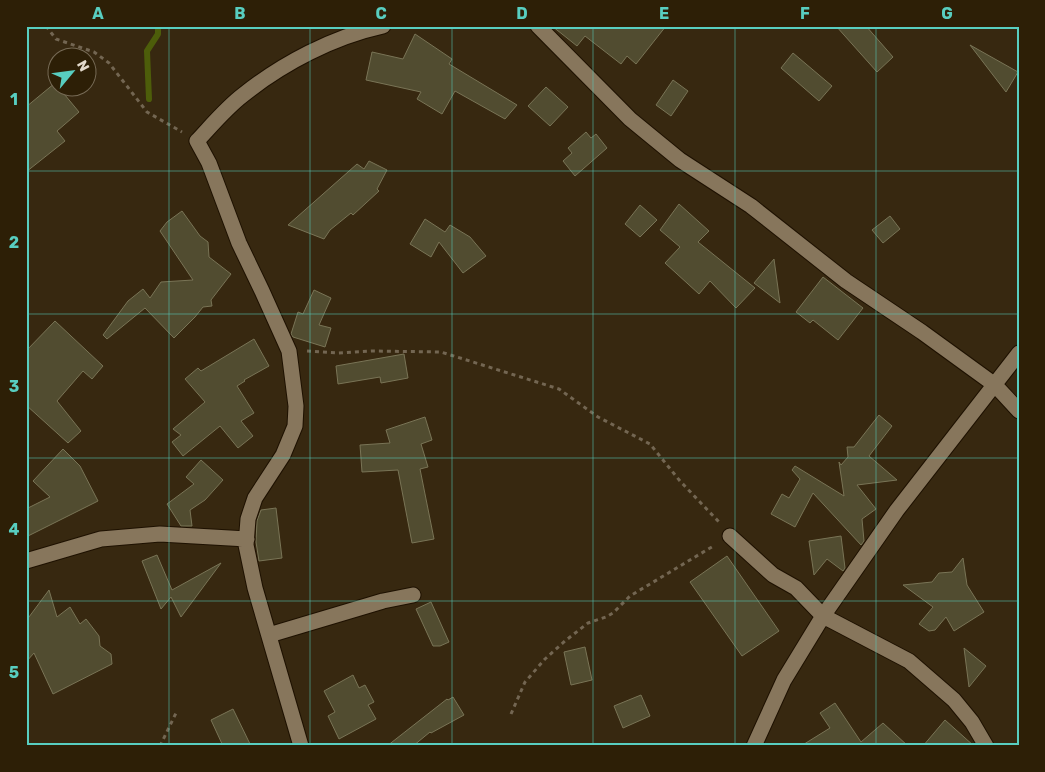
<svg xmlns="http://www.w3.org/2000/svg" width="1045" height="772" viewBox="0 0 1045 772" font-family="Rubik,sans-serif">
<rect width="100%" height="100%" fill="#372810"/>
<g fill="none" stroke-linecap="round" stroke-linejoin="round">
<path stroke="#4d5d0a" stroke-width="6" d="M149,99l-2,-48 11,-17v-8"/>
</g>
<path fill="#514c30" stroke="#797456" d="M552,26h114l-30,38 -9,-8 -6,8 -36,-28 -8,10z
M836,26h30l27,31 -16,15z
M415,34l37,25 -3,5 68,41 -12,14 -50,-28 -13,23 -25,-15 4,-7 -55,-12 6,-28 31,7z
M970,45l48,27 -12,20z
M793,53l39,33 -13,15 -38,-33z
M673,80l15,11 -17,25 -15,-11z
M55,83l24,29 -22,19 8,10 -39,31v-65z
M546,87l22,20 -18,19 -22,-20z
M586,132l5,6 5,-4 11,14 -32,28 -12,-15 9,-8 -4,-5z
M369,161l18,9 -10,19 2,2 -26,24 -2,-2 -21,17 -6,9 -36,-14 69,-61 7,5z
M679,204l30,27 -11,11 57,46 -19,20 -26,-27 -11,13 -34,-31 15,-16 -20,-17z
M640,205l17,15 -17,17 -15,-13z
M182,211l18,25 8,6 1,15 22,17 -20,26 1,6 -9,1 -8,10 -21,21 -29,-30 -38,31 -4,-4 25,-34 15,-12 7,9 11,-16 32,-2 -33,-49 7,-9z
M890,216l10,13 -17,14 -11,-13z
M425,219l20,13 5,-7 20,12 16,19 -23,17 -24,-31 -8,15 -21,-13z
M774,259l6,44 -26,-20z
M823,277l40,31 -25,32 -25,-20 -3,3 -14,-11z
M314,290l17,8 -12,27 12,3 -6,19 -32,-10 -2,-3 7,-22 5,2z
M55,321l48,45 -11,13 -9,-8 -26,30 24,30 -13,12 -42,-38v-54z
M254,339l15,27 -25,14 1,1 -8,5 17,27 -13,8 12,15 -15,12 -18,-22 -37,30 -11,-14 9,-7 -8,-6 32,-27 -20,-23 13,-11 3,3z
M404,354l4,24 -27,5 -1,-6 -42,7 -2,-18z
M879,415l13,11 -23,30 28,24 -40,5 19,24 -14,10 2,22 -3,4 -48,-52 -18,34 -24,-13 11,-20 7,4 11,-19 -8,-9 3,-4 49,30 -5,-34 2,3 7,-8 -1,-10h7z
M425,417l7,23 -11,4 7,23 -8,2 14,70 -22,4 -14,-73 -36,2 -2,-27 30,-2 -4,-13z
M63,449l17,17 18,35 -72,36v-28l24,-12 -17,-16z
M201,460l22,20 -18,20 -15,10 2,16h-11l-14,-22 27,-20 -8,-7z
M276,508l6,50 -23,3 -3,-19 1,-21 4,-11z
M841,536l4,32 -2,3 -16,-12 -13,16 -5,-34z
M157,555l15,35 49,-27 -40,54 -10,-20 -10,12 -19,-48z
M727,556l52,75 -37,25 -52,-74z
M963,558l4,27 17,27 -30,19 -8,-14 -11,13 -6,1 -10,-7 14,-17 -30,-22 29,-3 7,-9 13,-1z
M49,590l8,27 13,-10 10,17 6,-5 13,17 1,10 11,8 1,10 -59,30 -19,-41 -8,9v-41z
M431,602l18,40 -9,4h-7l-17,-37z
M585,647l7,33 -21,5 -7,-33z
M964,648l22,18 -17,21z
M353,675l6,13 6,-3 9,17 -6,3 8,14 -37,20 -11,-23 7,-4 -11,-21z
M641,695l9,21 -27,12 -9,-22z
M453,697l11,18 -33,18 -1,-1 -17,14h-26l60,-47 1,1z
M835,703l26,39 22,-19 25,23h-107l29,-18 -10,-15z
M233,709l18,37h-28l-12,-26z
M945,720l29,26h-51z"/>
<g fill="none" stroke-linecap="round" stroke-linejoin="round">
<g stroke="#1e1100" stroke-width="17">
<path id="minor" d="M538,26l92,93 50,41 71,46 95,75 76,51 73,53 24,26
M730,536l43,39 23,13 27,28 86,45 45,39 18,22 14,24
M26,561l75,-22 59,-5 87,5
M269,635l114,-34 30,-6
M301,746l-46,-158 -9,-43 2,-26 7,-21 28,-43 12,-29 1,-20 -7,-55 -27,-60 -23,-48 -30,-80 -12,-22c15,-16 29,-33 46,-46 40,-32 90,-58 140,-69
M754,746l30,-66 39,-64 74,-106 122,-157"/>
</g>
<path stroke="#736652" stroke-width="3" stroke-dasharray="4 4" stroke-linecap="butt" d="M46,26l10,13 38,13 15,11 38,49 35,20
M307,351l31,2 34,-2 69,1 118,37 39,28 52,27 30,37 39,41
M511,714l14,-32 20,-23 20,-18 23,-18 18,-6 7,-4 17,-17 85,-51
M160,746l17,-35"/>
<use href="#minor" stroke="#87765c" stroke-width="15"/>
</g>
<path fill="none" stroke="#58cec0" stroke-width="1" stroke-opacity="0.55" d="M169,26v720M310,26v720M452,26v720M593,26v720M735,26v720M876,26v720M26,171h993M26,314h993M26,458h993M26,601h993"/>
<rect width="1045" height="772" fill="none" stroke="#2d1f06" stroke-width="55"/>
<g transform="translate(72 72) rotate(61)"><circle r="24" fill="#2d1f06" stroke="#766a55"/>
<path d="M0-4L9 19L0 12L-9 19Z" fill="#58cec0"/>
<text y="-8" font-size="14" font-weight="bold" text-anchor="middle" fill="#e3dacc">N</text>
</g>
<rect x="28" y="28" width="990" height="716" fill="none" stroke="#58cec0" stroke-width="2"/>
<g font-size="16" text-anchor="middle" font-weight="bold" fill="#58cec0">
<text x="98" y="19">A</text>
<text x="240" y="19">B</text>
<text x="381" y="19">C</text>
<text x="522" y="19">D</text>
<text x="664" y="19">E</text>
<text x="805" y="19">F</text>
<text x="947" y="19">G</text>
<text x="14" y="105">1</text>
<text x="14" y="248">2</text>
<text x="14" y="392">3</text>
<text x="14" y="535">4</text>
<text x="14" y="678">5</text>
</g>
</svg>
